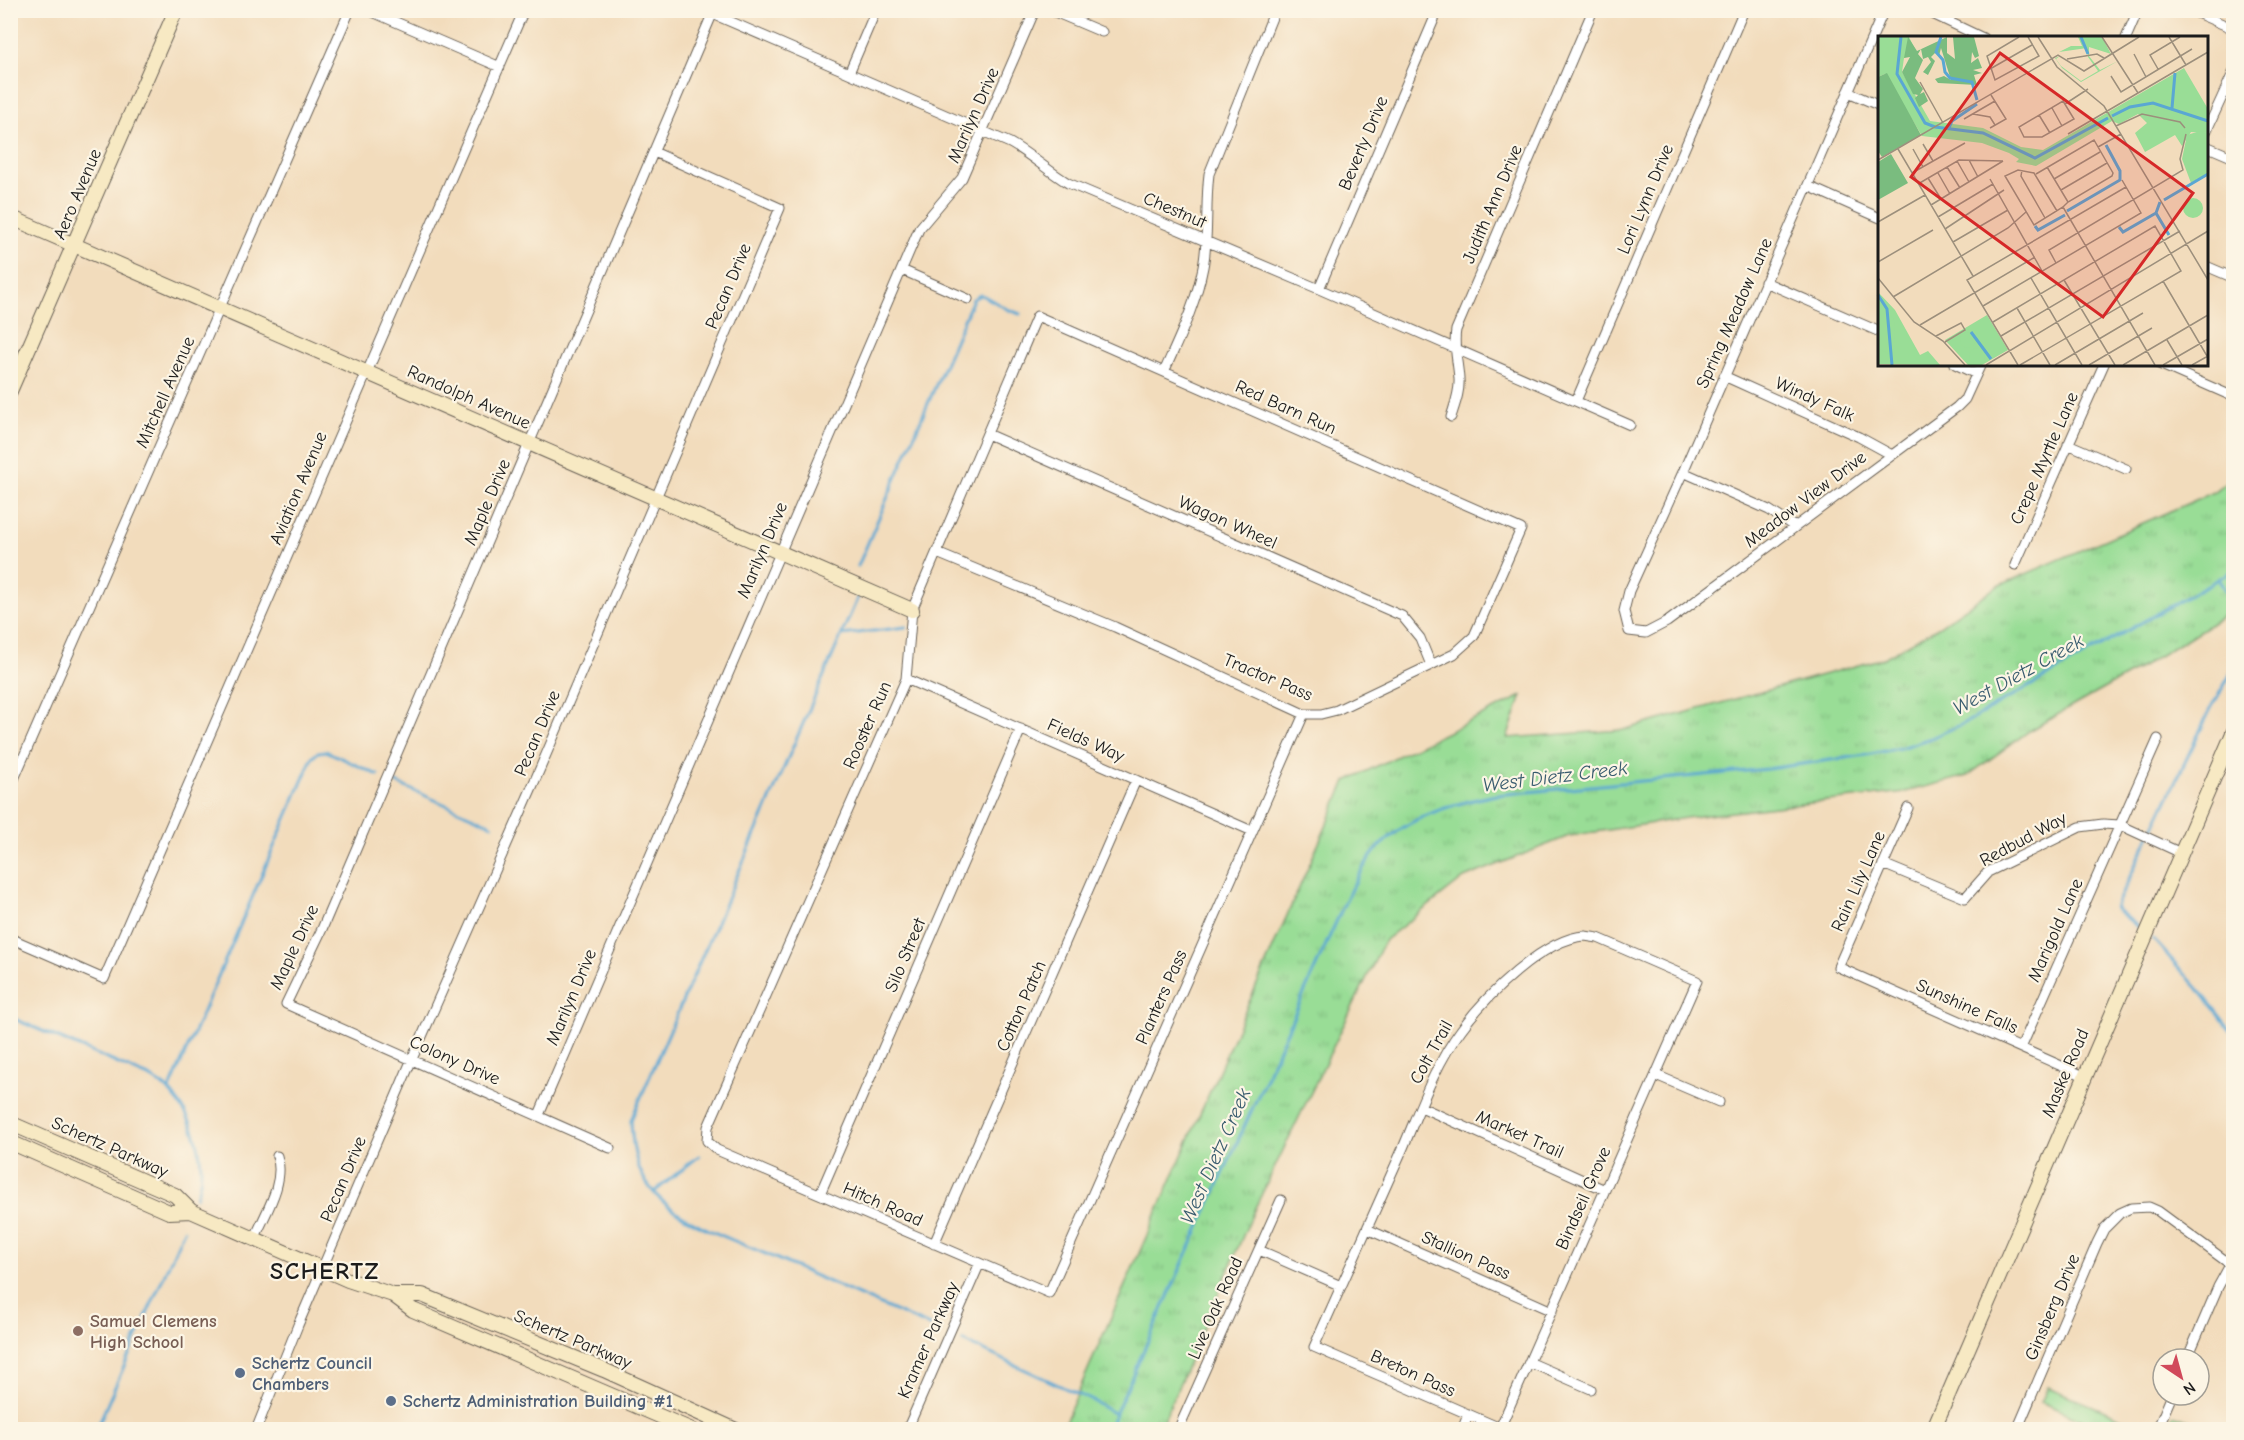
<svg xmlns="http://www.w3.org/2000/svg" width="2244" height="1440" viewBox="0 0 2244 1440" font-family="'Comic Neue',sans-serif">
<defs>
<pattern id="grass-tufts" width="24" height="20" patternUnits="userSpaceOnUse" patternTransform="scale(1.5)"><rect width="24" height="20" fill="#99dd96"/><path d="M3 7l-1-3M5 7V3M7 7l1-3M15 17l-1-3M17 17v-4M19 17l1-3" fill="none" stroke="#83bd81"/></pattern>
</defs>
<rect width="100%" height="100%" fill="#fcf5e5"/>
<filter id="ink" filterUnits="userSpaceOnUse"><feTurbulence type="fractalNoise" baseFrequency=".0167" numOctaves="2"/><feDisplacementMap in="SourceGraphic" scale="12" xChannelSelector="R" yChannelSelector="G"/><feConvolveMatrix kernelMatrix="1 2 1 2 8 2 1 2 1" color-interpolation-filters="sRGB"/></filter>
<filter id="wash" filterUnits="userSpaceOnUse"><feTurbulence type="fractalNoise" baseFrequency=".008" numOctaves="4" result="noise"/><feDisplacementMap in="SourceGraphic" scale="24" xChannelSelector="R" yChannelSelector="G"/><feGaussianBlur stdDeviation="1.35" result="paint"/><feColorMatrix in="noise" values="0 0 0 0 0 0 0 0 0 0 0 0 0 0 0 0 0 1.4 0 .05"/><feComposite in="paint" operator="in"/></filter>
<g filter="url(#wash)">
<rect width="100%" height="100%" fill="#f2dcbc"/>
<path fill="url(#grass-tufts)" stroke="#5a7c59" stroke-width="1.5" d="M2233,477v133l-98,61 -103,58 -65,47 -62,16 -206,24 -130,20 -105,42 -79,62 -130,268 -95,221h-98l284,-648 176,-85 -15,42 116,-8 261,-72 54,-31 58,-40 218,-95z
M2048,1387l99,42h-45l-61,-27z
M2173,1415l39,14h-45z"/>
<g fill="none" stroke-linecap="round" stroke-linejoin="round">
<path stroke="#5aa7d3" stroke-width="3" d="M858,566l115,-267 7,-4 4,1 23,13 13,5
M2218,579l16,25
M858,597l-227,523c1,24 4,49 20,69 25,32 78,49 115,65 56,25 112,50 168,74
M842,635l64,-8
M394,782l98,43
M2138,927l-23,-19 95,-198 24,-42
M2153,939l48,53 33,42
M10,1017l141,61c6,4 14,8 19,14 24,25 39,71 26,105
M169,1091l143,-333 6,-6 8,-1 52,24
M654,1192l45,-36
M963,1341l130,60 22,13
M96,1430l88,-200
M1108,1430l242,-539c6,-10 12,-22 19,-32 29,-40 81,-55 127,-64l271,-26 99,-14 34,-7 31,-10 34,-15 269,-153"/>
</g>
</g>
<g filter="url(#ink)">
<g fill="none" stroke-linecap="round" stroke-linejoin="round">
<g stroke="#675f54" stroke-width="11">
<path id="street" d="M368,10l132,57
M1050,10l52,22
M1884,10l-201,462 -54,119 -5,20 5,20 17,2 21,-11 290,-215 8,-8 16,-35
M1924,10l59,28
M2190,10l44,19
M713,14l297,129c20,11 38,28 58,40l251,106 311,136
M2126,38l12,-28
M849,73l27,-63
M1848,92l32,14
M2206,132l28,-61
M2206,146l28,12
M1808,186l72,32
M2206,266l28,12
M902,270l66,29
M1765,282l115,50
M1319,289l119,-279
M1955,364l21,10
M2159,364l75,33
M1164,372c15,-34 32,-68 39,-105 6,-30 2,-62 6,-93l66,-164
M1724,376l135,61 33,18
M1576,401l168,-391
M1451,417c4,-13 9,-25 8,-38 -1,-17 -6,-33 -3,-49l137,-320
M987,434l415,182 18,22 11,27
M2068,444l58,25
M1683,472l86,38 26,17
M937,553l178,74 189,87h17l16,-4 117,-56 20,-18 47,-107 -484,-213 -125,294 -6,69 -198,448 -1,14 10,9 332,143 255,-579
M2015,565l89,-201
M906,679l346,152
M10,788l340,-778
M1908,808l-70,159 246,109
M1883,864l82,34 23,-26 92,-45 23,-3 17,1 61,28
M1585,936l13,2 99,43 -197,447 -186,-81c30,-66 59,-133 89,-199 17,-40 32,-83 58,-118 23,-32 83,-92 124,-94z
M10,938l94,41 420,-969
M2021,1048l137,-309
M1656,1075l63,27
M1421,1107l184,83
M539,1115l380,-886 43,-51 73,-168
M610,1148l-324,-144 36,-75 392,-919
M820,1194l201,-465
M1367,1229l185,82
M254,1240c10,-25 32,-57 23,-84
M934,1244l202,-464
M1259,1250l82,36
M2187,1359l31,-72 12,-22
M1529,1362l62,27
M256,1430l42,-105 114,-266 124,-281 244,-570 -126,-56
M907,1430l72,-165
M1178,1430l103,-230
M1462,1430l6,-15
M2017,1430l80,-187 7,-14 16,-16 11,-5 18,-1 9,4 76,56
M2157,1430l15,-35"/>
</g>
<g stroke="#675f54" stroke-width="16">
<path id="secondary" d="M10,217l902,393
M10,391l166,-381
M10,1123l165,72 16,16 157,69 45,15h29l182,75 132,60
M10,1142l159,70 22,-1
M393,1295l20,15 279,120
M1933,1430l301,-699"/>
</g>
<use href="#street" stroke="#fff" stroke-width="9"/>
<use href="#secondary" stroke="#f7e9c3" stroke-width="14"/>
</g>
</g>
<circle fill="#8d6e63" stroke="#fcf5e5" stroke-width="2" cx="78" cy="1331" r="6"/>
<g fill="#5c6f8a" stroke="#fcf5e5" stroke-width="2">
<circle cx="240" cy="1373" r="6"/>
<circle cx="391" cy="1401" r="6"/>
</g>
<g text-anchor="middle" stroke-width="4.5" stroke-linejoin="round" paint-order="stroke">
<g font-size="18" fill="#1c1c1c" stroke="#fcf5e5">
<text transform="translate(973 115) rotate(-66)" y="6">Marilyn Drive</text>
<text transform="translate(1363 143) rotate(-67)" y="6">Beverly Drive</text>
<text transform="translate(77 194) rotate(-67)" y="6">Aero Avenue</text>
<text transform="translate(1645 199) rotate(-67)" y="6">Lori Lynn Drive</text>
<text transform="translate(1492 204) rotate(-67)" y="6">Judith Ann Drive</text>
<text transform="translate(1175 210) rotate(23)" y="6">Chestnut</text>
<text transform="translate(728 286) rotate(-67)" y="6">Pecan Drive</text>
<text transform="translate(1734 313) rotate(-66)" y="6">Spring Meadow Lane</text>
<text transform="translate(165 392) rotate(-66)" y="6">Mitchell Avenue</text>
<text transform="translate(469 397) rotate(24)" y="6">Randolph Avenue</text>
<text transform="translate(1815 399) rotate(24)" y="6">Windy Falk</text>
<text transform="translate(1286 407) rotate(24)" y="6">Red Barn Run</text>
<text transform="translate(2044 458) rotate(-66)" y="6">Crepe Myrtle Lane</text>
<text transform="translate(298 488) rotate(-67)" y="6">Aviation Avenue</text>
<text transform="translate(1805 499) rotate(-37)" y="6">Meadow View Drive</text>
<text transform="translate(487 502) rotate(-67)" y="6">Maple Drive</text>
<text transform="translate(1228 522) rotate(24)" y="6">Wagon Wheel</text>
<text transform="translate(762 550) rotate(-67)" y="6">Marilyn Drive</text>
<text transform="translate(1268 677) rotate(23)" y="6">Tractor Pass</text>
<text transform="translate(867 725) rotate(-66)" y="6">Rooster Run</text>
<text transform="translate(537 733) rotate(-67)" y="6">Pecan Drive</text>
<text transform="translate(1086 740) rotate(24)" y="6">Fields Way</text>
<text transform="translate(2023 839) rotate(-28)" y="6">Redbud Way</text>
<text transform="translate(1858 881) rotate(-66)" y="6">Rain Lily Lane</text>
<text transform="translate(2055 930) rotate(-66)" y="6">Marigold Lane</text>
<text transform="translate(294 947) rotate(-65)" y="6">Maple Drive</text>
<text transform="translate(905 955) rotate(-67)" y="6">Silo Street</text>
<text transform="translate(571 997) rotate(-67)" y="6">Marilyn Drive</text>
<text transform="translate(1161 997) rotate(-66)" y="6">Planters Pass</text>
<text transform="translate(1021 1006) rotate(-66)" y="6">Cotton Patch</text>
<text transform="translate(1967 1006) rotate(24)" y="6">Sunshine Falls</text>
<text transform="translate(1431 1052) rotate(-61)" y="6">Colt Trail</text>
<text transform="translate(455 1060) rotate(24)" y="6">Colony Drive</text>
<text transform="translate(2065 1073) rotate(-67)" y="6">Maske Road</text>
<text transform="translate(1520 1134) rotate(24)" y="6">Market Trail</text>
<text transform="translate(110 1147) rotate(24)" y="6">Schertz Parkway</text>
<text transform="translate(343 1179) rotate(-67)" y="6">Pecan Drive</text>
<text transform="translate(1583 1198) rotate(-66)" y="6">Bindseil Grove</text>
<text transform="translate(883 1204) rotate(24)" y="6">Hitch Road</text>
<text transform="translate(1466 1255) rotate(24)" y="6">Stallion Pass</text>
<text transform="translate(2052 1307) rotate(-67)" y="6">Ginsberg Drive</text>
<text transform="translate(1215 1308) rotate(-66)" y="6">Live Oak Road</text>
<text transform="translate(573 1339) rotate(23)" y="6">Schertz Parkway</text>
<text transform="translate(928 1340) rotate(-66)" y="6">Kramer Parkway</text>
<text transform="translate(1413 1373) rotate(24)" y="6">Breton Pass</text>
</g>
<g font-size="18" font-weight="bold" fill="#785e54" stroke="#fcf5e5" text-anchor="start">
<text x="90" y="1327">Samuel Clemens<tspan x="90" dy="21">High School</tspan></text>
</g>
<g font-size="18" font-weight="bold" fill="#4e5e75" stroke="#fcf5e5" text-anchor="start">
<text x="252" y="1369">Schertz Council<tspan x="252" dy="21">Chambers</tspan></text>
<text x="403" y="1407">Schertz Administration Building #1</text>
</g>
<g font-size="20" font-style="italic" fill="#385b6e" stroke="#fcf5e5">
<text transform="translate(2018 674) rotate(-29)" y="7">West Dietz Creek</text>
<text transform="translate(1555 776) rotate(-7)" y="7">West Dietz Creek</text>
<text transform="translate(1215 1156) rotate(-66)" y="7">West Dietz Creek</text>
</g>
<g font-size="24" font-weight="bold" letter-spacing="1.5" fill="#1c1c1c" stroke="#fcf5e5">
<text x="325" y="1279">SCHERTZ</text>
</g>
</g>
<g transform="translate(1878 36)">
<rect width="330" height="330" fill="#f2dcbc"/>
<path d="M0,1h31l7,14 -12,7 -2,14 28,49 53,7 38,19 22,3 141,-82 24,41v24l-17,-1 -9,14 -7,-11 -30,17 -10,-19 12,-10 -9,-9 -19,10 -7,-3 -76,45 -20,-4 3,-3 -10,-6 -27,-10 -60,-7 -37,-62 -7,3zM200,1h24l9,17 -22,-7v9l11,14 18,-9 -37,21 -19,-14 -7,-10 5,-2 -4,3 5,7 20,15 17,-10 -10,-14 -1,-9 -28,4 12,-6h11zM0,256l17,18 25,45 8,-4 12,14 -62,-1zM109,279l21,35 -26,15h-14l-23,-25z" fill="#99dd96"/>
<path d="M30,1l9,14 30,-14v16l8,6 -2,-22h21l5,19 -4,2 -3,-6 -1,11 7,-5 4,10 -9,2 9,3 -8,2 3,10 -39,-2 -3,-4 9,-3 7,4 -10,-32 -2,8 -4,-3 -4,4 4,4 -7,14 -5,-3 8,-10 -3,-5 -5,2 -2,-10 -3,5 5,6 -8,18 8,11 -3,5 4,-2 4,9 -9,6 -4,-9 3,-3 -5,-1 -11,-22 8,-15 -6,1zM9,37l34,62 -39,22 -4,-6v-74zM13,118l17,29 -30,17v-38z" fill="#7abc7f"/>
<path d="M322,95l8,2v40l-17,10 -9,-24 5,-24zM305 172a10 10 0 1 1 20 0a10 10 0 1 1-20 0ZM0,261l16,23 1,36 -17,-7zM82 304a8 8 0 1 1 16 0a8 8 0 1 1-16 0ZM91 320a8 8 0 1 1 16 0a8 8 0 1 1-16 0Z" fill="#99dd96"/>
<path fill="none" stroke="#5aa7d3" stroke-width="3" d="M23,1l-4,37 28,49 10,4 48,6 52,25 73,-40M63,1l-5,15 7,8 2,12 5,6 22,4 5,18M203,1l7,17M294,72l3,-35M234,80l18,-9 23,-4 55,18M71,92l3,-7 25,-17M286,164l44,-26M282,166l-4,11 13,22M189,175l53,-31v-9l-14,-26M157,190l3,4 27,-15M241,191l4,5 33,-19M0,259l9,14 5,56M93,296l20,27"/>
<path fill="none" stroke="#9c8f7c" stroke-width="1.5" d="M141,1l-32,19 8,24 44,-24 -11,-19M160,1l19,30 47,39 104,174M224,1l36,56M291,1l17,28M256,18l12,23M189,23l30,-5 7,4M112,33l42,-24M280,33l-8,-14 30,-18M233,40l10,16 71,-43M42,46l23,41M185,65l11,18 -32,18h-18l-5,-10zM187,68l23,-15M174,72l10,18M95,78l17,3 5,8M161,79l11,18M86,83l31,-18M238,90l26,-12 38,8 5,6M112,92l16,-9 -15,-24M190,98l140,-82M45,108l10,17M220,111l23,-13M20,113l75,127M35,113l10,18M0,124l180,-105 26,16 55,-34M91,124l9,17M79,125l12,21M69,131l13,21M169,131l21,35M144,134l-1,6 24,42M34,137l53,-30M60,137l12,21M158,138l58,-34 19,33 -1,3 -44,26 -5,5 -29,18 -29,-49 13,-6 16,3 23,38M50,142l13,21M112,143l52,92M176,143l46,-27M40,148l41,-24 44,1M183,154l46,-27M53,169l72,-44M185,171l92,158M60,181l55,-33M0,186l47,-27M67,193l59,-39M75,206l55,-32M0,226l55,-32M178,227l-7,-13 134,-80 -3,-11 6,-25M0,242l36,44 29,19 22,24M153,242l51,87M186,244l51,85M285,245l44,75M15,261l115,-69 18,-16M105,270l158,-93 -19,-33M139,272l33,57M115,286l162,-96 26,45 -161,94M42,289l115,-68M58,300l25,-13 4,7 -20,12M123,300l179,-105M289,304l15,25M108,329l222,-134M140,329l-51,-85 159,-93M177,329l88,-52M211,329l63,-37M245,329l85,-50M285,329l45,-26M314,329l16,-9"/>
<path fill="#d62828" fill-opacity="0.15" stroke="#d62828" stroke-width="3" d="M122,17l193,140 -90,124 -192,-140z"/>
<rect width="330" height="330" fill="none" stroke="#1c1c1c" stroke-width="3"/>
</g>
<rect width="2244" height="1440" fill="none" stroke="#fcf5e5" stroke-width="36"/>
<g transform="translate(2181 1377) rotate(144)"><circle r="28" fill="#fcf5e5" stroke="#a29e95" stroke-width="1.5"/>
<path d="M0-4.5L10 22L0 15L-10 22Z" fill="#d1495b"/>
<text y="-9" font-size="16" font-weight="bold" text-anchor="middle" fill="#1c1c1c">N</text>
</g>
</svg>
